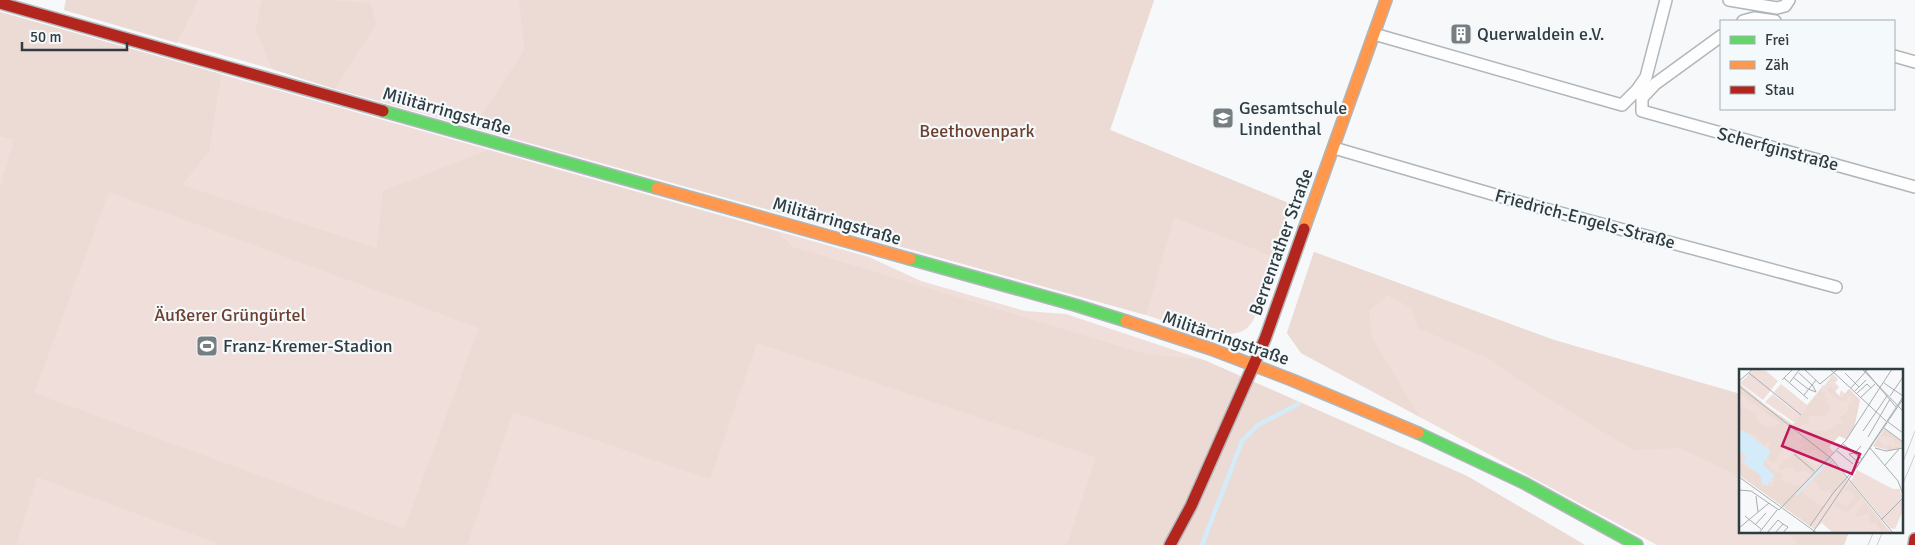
<svg xmlns="http://www.w3.org/2000/svg" width="1915" height="545" viewBox="0 0 1915 545" font-family="Signika,sans-serif">
<rect width="100%" height="100%" fill="#f6f8fa"/>
<path fill="#efded9" d="M66,0h1088l-44,130 181,74c-6,22 -29,113 -44,124 -10,8 -22,6 -33,4l-5,4 -63,-21 -811,-226 -63,-20 -208,-59z
M0,12l869,245 52,24 104,30 41,3 138,46 263,116 118,69h-1585z
M1314,252l240,88 186,54v137h109l-5,14h-187l-356,-192 -14,-20z"/>
<path fill="#ecdad4" fill-rule="evenodd" d="M66,0h132l-21,43 -113,-33z
M264,0h66l40,3 6,21 -41,65 -63,-20 -16,-39 5,-28z
M519,0h635l-44,130 181,74 -14,54 -103,-41 -28,98 -672,-188 51,-78z
M0,12l221,62 -12,77 -27,34 195,63 6,-57 105,-41 289,82 16,15 352,107 59,6 263,116 118,69h-518l29,-88 -339,-114 -47,136 -197,-67 -46,133h-245l-185,-68 -21,68h-16v-358l14,-47 -14,-4zM109,192l370,136 -75,201 -370,-136z
M1314,252l240,88 186,54v88l-7,-9 -53,-25 -47,2 -116,-71 -27,-20 -72,-31 -7,-20 -23,-13 -19,16 3,27 48,79 -119,-64 -14,-20z
M1785,531h64l-5,14h-47l-1,-3z"/>
<g fill="none" stroke-linecap="round" stroke-linejoin="round">
<path stroke="#d4ebf9" stroke-width="4.5" d="M1202,545l40,-104 16,-16 40,-21"/>
<g stroke="#b1b6ba" stroke-width="14">
<path id="street" d="M1729,0l48,8 8,-2 4,-6
M1743,21l11,-3 21,3
M1374,34l248,71 15,-15 9,-13 20,-77
M1721,36l-66,48 -13,14v13l273,76
M1894,56l21,6
M1334,148l182,53 320,86"/>
</g>
<g stroke="#b1b6ba" stroke-width="14">
<path id="fast" d="M383,111l274,77
M910,259l165,46 51,16
M1418,433l106,50 113,62"/>
</g>
<g stroke="#b1b6ba" stroke-width="14">
<path id="slow" d="M657,188l253,71
M1304,229l82,-229
M1126,321l85,28 81,31 126,53"/>
</g>
<g stroke="#b1b6ba" stroke-width="14">
<path id="jam" d="M0,3l383,108
M1170,545l21,-39 74,-167 39,-110
M1914,545l1,-6"/>
</g>
<use href="#street" stroke="#fefefe" stroke-width="11"/>
<use href="#fast" stroke="#63d668" stroke-width="11"/>
<use href="#slow" stroke="#ff974d" stroke-width="11"/>
<use href="#jam" stroke="#b3261e" stroke-width="11"/>
<path stroke="#cdcecf" stroke-width="1" d="M1901,467l14,-36
M1901,488l14,-33
M1868,545l6,-14
M1877,545l6,-14"/>
</g>
<defs>
<g id="building-square" transform="scale(1.125)"><rect x="-9" y="-9" width="18" height="18" rx="4" fill="#767e82" stroke="#f4f9fc"/><path d="M-4-6H4V6H1V3H-1V6H-4ZM-2.5-4.3h1.7v1.8h-1.7ZM.8-4.3h1.7v1.8H.8ZM-2.5-1h1.7V.8h-1.7ZM.8-1h1.7V.8H.8Z" fill="#fff"/></g>
<g id="school-square" transform="scale(1.125)"><rect x="-9" y="-9" width="18" height="18" rx="4" fill="#767e82" stroke="#f4f9fc"/><path d="M0-5L7-2L0 1L-7-2ZM-4 1L0 2.5L4 1V4Q0 6-4 4Z" fill="#fff"/></g>
<g id="stadium-square" transform="scale(1.125)"><rect x="-9" y="-9" width="18" height="18" rx="4" fill="#767e82" stroke="#f4f9fc"/><path d="M0-5a6.5 5 0 1 0 0 10a6.5 5 0 1 0 0-10ZM-3.5-1.8h7v3.6h-7Z" fill="#fff"/></g>
</defs>
<g fill-rule="evenodd">
<use href="#building-square" x="1461" y="34"/>
<use href="#school-square" x="1223" y="118"/>
<use href="#stadium-square" x="207" y="346"/>
</g>
<g text-anchor="middle" stroke-width="4.5" stroke-linejoin="round" paint-order="stroke">
<g font-size="18" fill="#313c41" stroke="#f4f9fc" text-anchor="start">
<text x="1477" y="40">Querwaldein e.V.</text>
<text x="1239" y="114">Gesamtschule<tspan x="1239" dy="21">Lindenthal</tspan></text>
<text x="223" y="352">Franz-Kremer-Stadion</text>
</g>
<g font-size="18" fill="#313c41" stroke="#f4f9fc">
<text transform="translate(447 111) rotate(16)" y="6">Militärringstraße</text>
<text transform="translate(1778 149) rotate(15)" y="6">Scherfginstraße</text>
<text transform="translate(1585 219) rotate(15)" y="6">Friedrich-Engels-Straße</text>
<text transform="translate(837 221) rotate(16)" y="6">Militärringstraße</text>
<text transform="translate(1281 242) rotate(-70)" y="6">Berrenrather Straße</text>
<text transform="translate(1226 338) rotate(19)" y="6">Militärringstraße</text>
</g>
<g font-size="18" fill="#6e3f2d" stroke="#f4f9fc">
<text x="977" y="137">Beethovenpark</text>
<text x="230" y="321">Äußerer Grüngürtel</text>
</g>
</g>
<g transform="translate(1739 369)">
<rect width="164" height="164" fill="#f6f8fa"/>
<path d="M15,0l12,2 12,10 -15,19 -23,-17zM94,5l5,5 -3,4 4,4 -4,5 4,5 2,-7 4,4 4,-5 11,11 -6,28 -8,11 -7,-3 -10,11 5,6 -5,4 62,76h-58l-11,-10 -8,6 -75,-54v-92l53,44 -2,-3 5,-1 -30,-21 8,-8 27,22 -26,-24 7,-8 26,21 15,-18 -1,-2 3,1zM145,60l19,13v5l-12,3 -18,-4zM118,101l36,19h7l3,21 -8,19 -5,-1 -39,-47z" fill="#efded9"/>
<path d="M0,18l52,36 1,4 30,-40 -1,5 6,1 -3,3 5,4 -5,1 6,7 -5,8h-16l-1,6 -7,3 -7,11 6,4 13,-10 14,1 10,-8 7,3 -4,-9 9,-7 -1,-7h7l-3,-3 3,-3 -9,-2 1,5 -5,2 -15,-12 4,-3 10,11 8,-9 11,11 -6,28 -8,11 -7,-3 -10,11 5,6 -4,-2 -3,5 19,21 -15,18 -1,-5h-10l-11,-18 -6,-2 -6,3 -4,-6 -13,3 -2,-5 6,-2 -1,-5 3,2 9,-6 -10,-10 -11,19 -7,-5 4,-5 -3,-5 3,-7 -7,4 -12,-12h-10l-3,-28 16,9 3,9 11,4 12,-3 -42,-31zM52,66l12,10 -6,6 -11,-10zM64,80l6,5 4,-4 10,9 -7,9 -17,-15zM146,60l18,13v3l-8,-2 -3,-5 -11,-3 -3,5 7,8 5,-4 4,4 1,-3 8,2 -15,3 -15,-4zM0,89l5,8 16,9 2,11h11l2,-8 -12,-13 2,-4 7,9 11,4 -1,7 22,6 -1,6 20,14 -13,19 -71,-51zM111,113l41,51h-9l-7,-11 -4,2 -2,-11 -15,4 10,-16 -2,-3 -16,15 -11,-7 2,-5 10,6 7,-9 2,-7 -2,4 -6,-5 -7,4z" fill="#ecdad4" fill-rule="evenodd"/>
<path d="M0,62h6l26,21 -9,12 13,11 -8,10 -5,-1 -2,-9 -17,-13 4,-5 -8,-7z" fill="#d4ebf9"/>
<path fill="none" stroke="#d4ebf9" stroke-width="2.5" d="M57,126l34,-35"/>
<path fill="none" stroke="#a7adb0" stroke-width="1" d="M65,0l16,15 18,-15M91,0l56,52M123,0l41,42M125,0l32,38M10,4l52,42M60,4l13,12M106,4l14,14M45,9l24,21M55,9l14,11M43,11l11,-11M0,12l14,-12M51,13l10,-13M145,14l19,13M0,17l93,73 61,74M112,19l17,-19M69,20l8,3 -4,-8M116,22l11,-11M118,24l10,-9 4,4M65,26l12,-15M151,27l13,-19M121,29l15,-14M149,53l15,11M145,59l19,14M124,62l24,-35M129,68l22,-38M104,75l12,9 6,-7M131,79l28,33 5,13M136,79l11,3 17,-3M98,82l16,13M55,85l20,17M120,94l-10,-9 5,-1 8,6M146,96l14,-16M0,108l78,56M0,121l12,1 28,19 67,-70 46,-71M17,127l2,16M6,147l16,13M142,151l22,-22M16,156l11,-12M71,157l24,-34 24,-27 45,-68M0,159l30,-25M74,163l90,-133M20,164l18,-23M28,164l11,-13 5,4M36,164l8,-9 5,3 -5,6"/>
<path fill="#c2185b" fill-opacity="0.15" stroke="#c2185b" stroke-width="2.5" d="M51,57l70,28 -8,20 -70,-28z"/>
<rect width="164" height="164" fill="none" stroke="#313c41" stroke-width="2.5"/>
</g>
<rect x="1720" y="20" width="175" height="90" fill="#f4f9fc" stroke="#a6adb1"/>
<rect x="1730" y="36" width="25" height="8" fill="#63d668" stroke="#a6adb1"/>
<text x="1765" y="45" font-size="15" fill="#313c41">Frei</text>
<rect x="1730" y="61" width="25" height="8" fill="#ff974d" stroke="#a6adb1"/>
<text x="1765" y="70" font-size="15" fill="#313c41">Zäh</text>
<rect x="1730" y="86" width="25" height="8" fill="#b3261e" stroke="#a6adb1"/>
<text x="1765" y="95" font-size="15" fill="#313c41">Stau</text>
<path d="M22 42v8h105v-8" fill="none" stroke="#313c41" stroke-width="2.5"/>
<text x="30" y="42" font-size="15" fill="#313c41" stroke="#f4f9fc" stroke-width="4" paint-order="stroke">50 m</text>
</svg>
